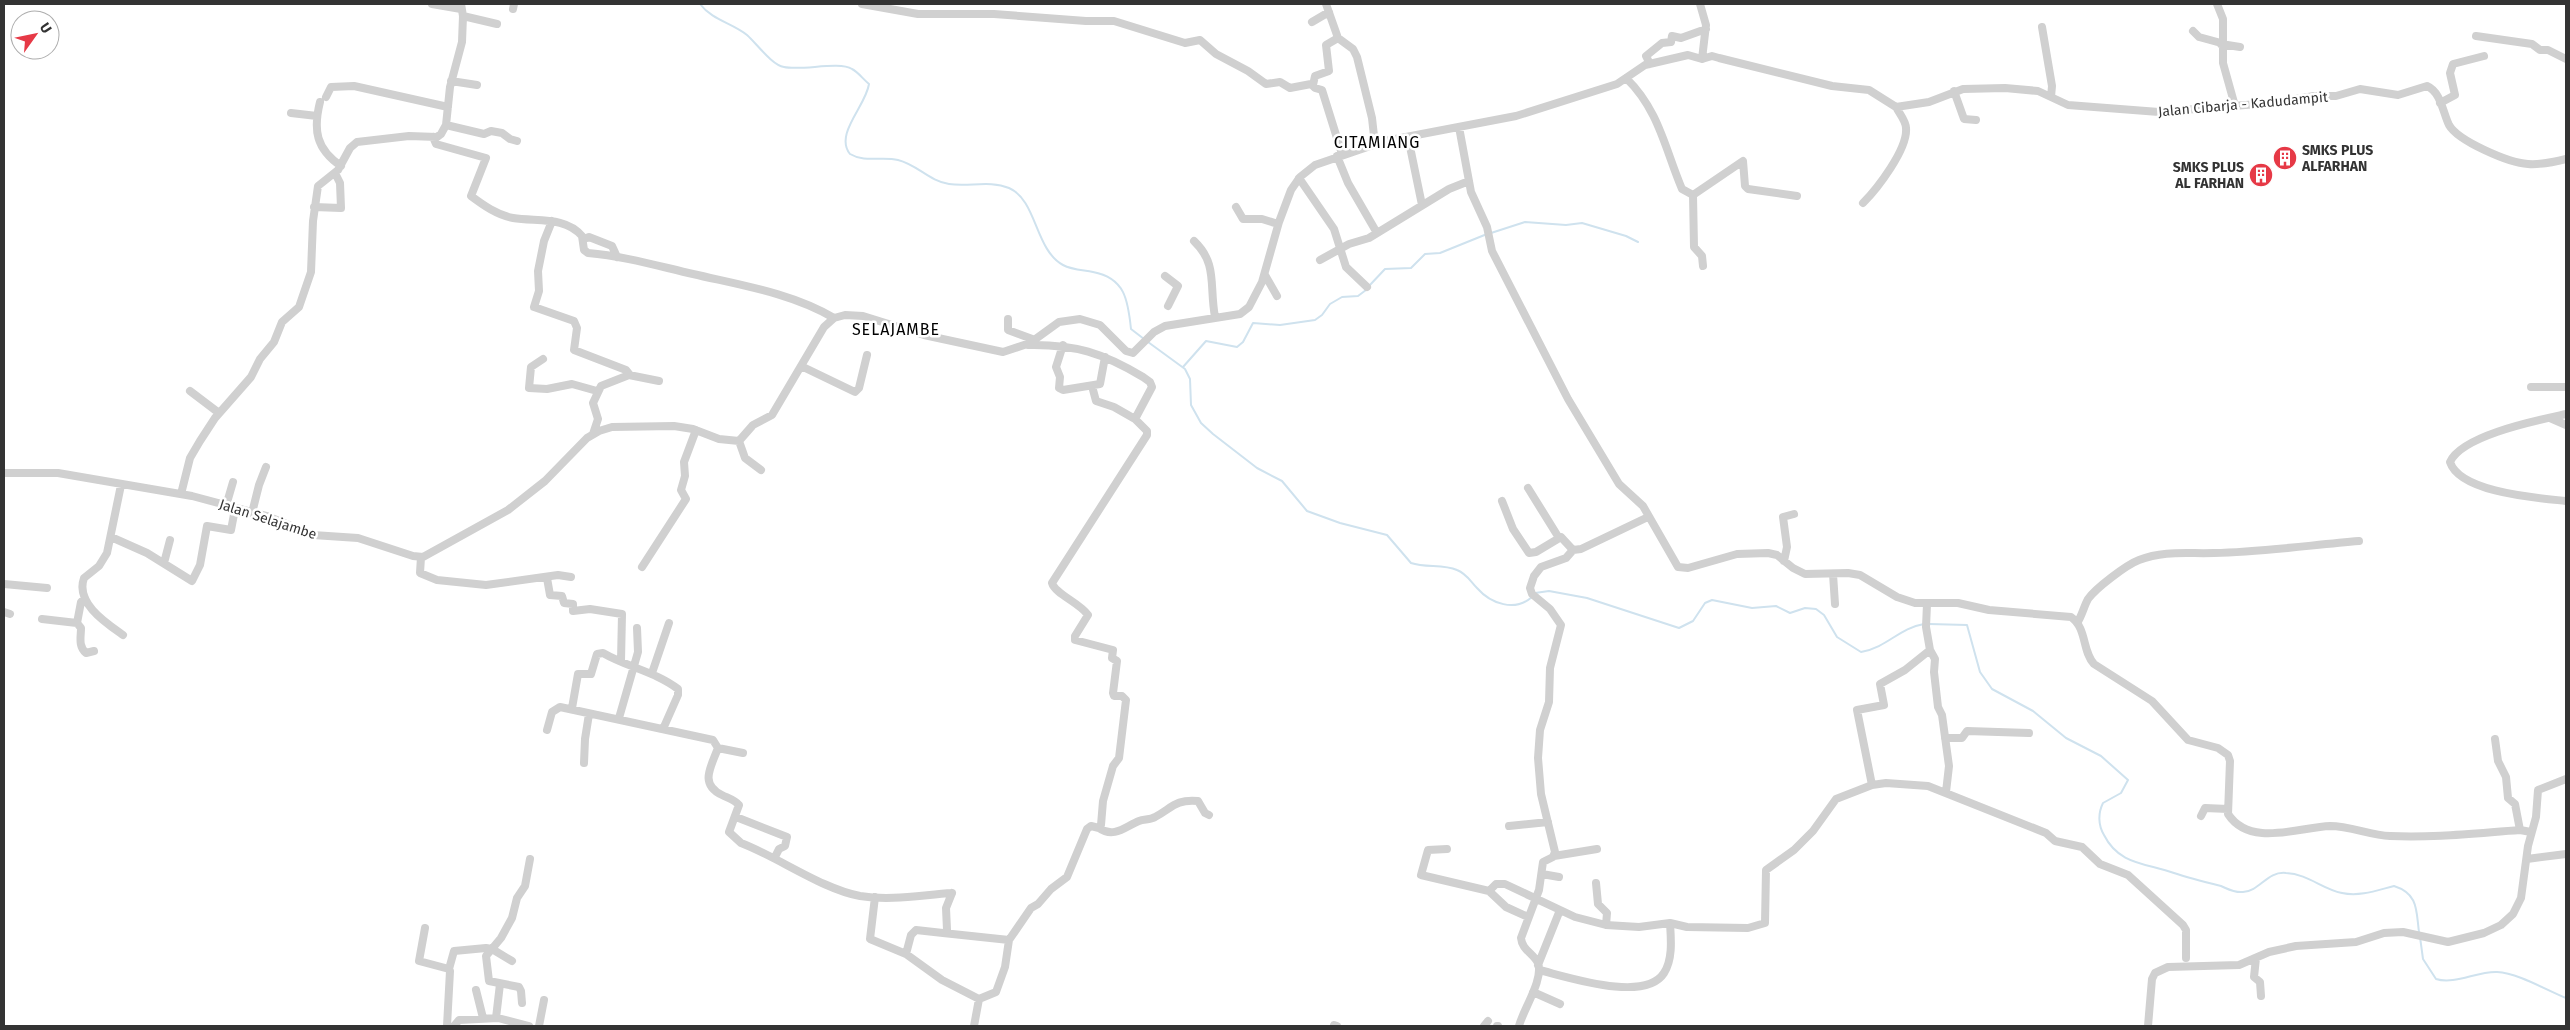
<svg xmlns="http://www.w3.org/2000/svg" width="2570" height="1030" viewBox="0 0 2570 1030" font-family="'Fira Sans',sans-serif">
<rect width="100%" height="100%" fill="#fff"/>
<g fill="none" stroke-linecap="round" stroke-linejoin="round">
<path stroke="#cfe2ee" stroke-width="2" d="M700,4c12,16 32,19 47,31 10,9 25,30 37,32 18,4 55,-6 68,2 6,3 11,10 17,15 -3,22 -35,50 -19,70 15,9 32,2 48,6 20,5 31,21 51,24 20,3 41,-4 60,4 28,12 26,62 54,77 9,5 20,5 30,7 32,6 35,28 38,57l13,10
M1491,233l34,-11 41,3 16,-2 44,13 12,6
M1369,286l16,-17 26,-1 14,-14 15,-1 47,-19
M1148,342l37,27 5,10 1,26 10,18 12,11 44,34 25,13 25,30 33,12 47,12 24,28c15,5 32,1 46,7 10,4 13,11 20,18 14,16 38,24 55,9
M1183,367l23,-26 31,6 6,-5 10,-19 27,2 35,-5 7,-5 8,-11 12,-7 16,-1 8,-6
M1535,593l14,-2 38,7 92,30 14,-7 12,-18 7,-3 40,8 24,-2 14,7 15,-5 11,1 8,6 13,22 24,15c27,-5 38,-24 63,-28
M1929,624l38,1 13,47 12,17 41,22 33,27 35,18 27,24 -7,13 -18,10c-5,10 -5,22 1,32 15,30 42,28 70,38 15,5 31,9 47,13 7,3 13,7 22,6 17,-1 24,-21 43,-19 22,1 36,16 56,20 18,4 36,-3 52,-7 25,8 22,25 25,46
M2420,937l3,22 13,20c19,6 41,-8 61,-7 21,1 49,18 69,26"/>
<path stroke="#d0d0d0" stroke-width="8" d="M432,4l29,5
M862,4l56,10h76l92,7h28l71,22 15,-3 16,14 32,17 18,13 14,-2 10,6 21,-4 4,4 7,2 20,64
M1326,4l12,34 15,11 4,8 15,61 3,27
M1700,4l6,21 -4,34
M2217,4l6,15v44l12,43
M513,9l1,-5
M463,16l34,8
M1312,22l17,-10
M2042,27l10,59 -1,11
M2193,31l6,6 22,6
M2476,36l56,8 8,6h8l18,9
M2221,44l19,3
M1650,64l-4,-8 16,-13 9,-1 1,-6 9,2 25,-9
M1626,78c33,32 39,71 56,111l11,6 1,52 8,9 1,10
M451,81l26,4
M1313,85l2,-9 14,-5 -3,-26 12,-7
M1954,91l10,28 12,1
M326,97l5,-10 23,-1 94,21
M320,102c-7,28 -4,47 21,64
M2440,103l15,-8 -5,-22 3,-9 31,-8
M291,113l26,3
M446,125l38,9 7,-3 11,2 8,6 7,2
M1459,127l12,65 16,35 5,24 76,148 51,85 24,22 35,61 10,1 49,-14 31,-1 9,2 16,13 12,6 43,-1 12,2 37,22 18,6h43l31,7 82,7c16,11 11,34 23,47l58,37 36,39 30,8 10,7 2,6 -2,53c22,34 72,13 102,12 20,0 40,9 60,10 44,2 87,-3 130,-6l11,2
M433,137l3,7 50,14 -15,38c12,9 26,19 42,22 24,4 52,-2 69,18l2,14 4,3c36,3 70,13 105,21 47,11 99,19 141,44
M1408,137l14,68
M1337,156l11,27 29,50
M1299,178l35,51 12,38 21,20
M1693,195l50,-34 2,25 3,3 49,7
M1863,203c14,-14 45,-54 43,-75 0,-7 -7,-15 -10,-21
M314,207l27,1 -1,-25 -5,-10
M1236,207l7,12h19l16,5
M552,221l-8,20 -6,30 1,20 -5,16 40,14 3,7 -3,22 52,20 4,5
M584,239l5,-2 23,9 5,11
M1194,241c24,23 15,44 21,76
M1320,260l29,-16 20,-6 80,-49 20,-8
M1265,275l12,21
M1165,276l13,10 -10,20
M1008,319v11l27,10
M1063,345l-7,22 4,10 -1,11 4,2 37,-6 5,-27
M543,359l-12,8 -2,21 18,1 25,-5 25,7
M801,366l54,26 4,-4 8,-33
M1092,386l4,15 18,6 21,12
M2531,387h35
M190,391l29,22
M2566,414c-27,6 -104,21 -116,48 10,31 89,36 116,39
M2550,418l16,7
M593,434l5,-15 -5,-16 8,-17 28,-11 30,6
M739,441l6,17 16,12
M4,473h54l134,23 75,20 46,19 45,3 55,18 10,1 85,-47 37,-29 42,-43 12,-7 13,-4 62,-1 19,3 26,10 20,2 14,-16 19,-10 52,-88 10,-9 11,-3 18,1 61,19 79,17 27,-9 29,-21 21,-3 20,6 26,26 7,2 21,-21 11,-6 75,-12 9,-7 13,-25 17,-60 12,-32 9,-13 15,-12 70,-24 131,-25 101,-32 28,-19 43,-10 14,4 10,-3 7,2 113,28 37,4 27,17 33,-5 34,-13 42,-1 33,3 30,14 91,7 111,-9 44,-7h22l24,-7 38,6 29,-9c14,6 16,27 22,39 9,16 60,38 79,39 12,1 26,-2 38,-5
M121,485l-14,68 -8,13 -15,12c-9,25 22,45 39,57
M1528,488l31,50
M181,494l9,-36 10,-17 15,-23 36,-41 9,-18 14,-17 8,-20 17,-15 12,-35 2,-51 5,-35 20,-16 12,-22 7,-6 52,-6 28,1 4,-3 5,-9 4,-38 12,-45 1,-26 -2,-12
M1502,501l11,28 16,24 7,-1 25,-15 12,13
M226,506l7,-24
M252,513l7,-28 7,-18
M111,537l36,16 45,28 8,-16 7,-39 24,4 4,-21
M421,557l-1,16 17,7 49,5 72,-10 13,2
M1784,561l3,-14 -4,-30 11,-3
M164,563l6,-23
M642,567l44,-68 -5,-9 4,-14 -1,-14 12,-32
M1833,574l2,30
M547,578l3,17 12,1 2,7 9,1v7l17,-2 32,5 -1,47
M4,584l43,4
M1927,604l-1,23 4,23 5,9 -1,13 4,35 4,8 7,51 -3,26
M4,612l6,2
M42,619l35,4 4,-21 4,-4
M77,623l4,5c0,9 -3,18 5,25l8,-2
M2077,623c5,-7 7,-17 11,-24 8,-11 38,-34 51,-39 25,-10 50,-6 75,-7 48,-1 97,-8 145,-12
M652,673l17,-50
M572,708l6,-34h13l6,-20 6,-1c24,14 53,19 75,36v6l-15,34
M619,718l19,-66 -1,-24
M547,730l5,-18 8,-5 153,33 5,8c-7,19 -19,36 4,47 6,3 13,5 17,10l-10,27 12,11c37,14 81,46 119,53 31,5 61,-1 92,-3
M1945,738h17l5,-7 62,2
M2495,739l3,22 8,16 2,21 7,6 5,26
M718,748l25,5
M584,763l1,-24 4,-25
M1872,785l-15,-75 27,-5 -4,-21 25,-14 25,-20
M2201,816l4,-8 23,1
M736,817l51,20 -2,9 -6,3 -4,8
M1509,826l39,-4
M1099,828c15,11 27,-2 40,-7 5,-2 11,-1 16,-4 17,-9 20,-18 43,-16l7,12 4,2
M1447,849l-19,1 -7,25 68,16 17,16 22,10
M1554,856l43,-7
M2527,859l39,-5
M1542,874l17,3
M1596,883l2,21 9,9 -1,12
M1489,891l7,-7h9l70,33 31,8 33,2 31,-4 17,4 61,1 17,-5 1,-53 28,-20 19,-19 23,-32 36,-14 14,-2 42,3 118,47 9,8 27,6 18,17 28,11 55,50 3,5v28
M875,897l-5,42 36,15 36,26 37,19
M425,928l-6,33 30,8 1,2 -3,55
M943,933l66,7
M906,954l5,-19 5,-5 27,3 4,-3 -1,-22 6,-15
M2256,958l-2,19 6,5 1,14
M1538,965l22,-55
M449,969l5,-18 32,-3 6,1 20,12
M1539,970c29,7 106,33 125,3 9,-14 7,-34 6,-50
M476,990l7,28
M1533,992l27,12
M979,999l17,-7 9,-25 4,-27 22,-32 7,-4 13,-15 16,-12 20,-48 4,-3 8,2 2,-3 2,-24 10,-35 6,-8 7,-58 -4,-4h-8l-1,-3 4,-32 -5,-3 1,-8 -38,-10v-4l13,-21c-8,-12 -33,-21 -36,-32l95,-148v-4l-12,-12 17,-32 -2,-5 -7,-5c-40,-24 -68,-33 -115,-32
M522,1003l-1,-12 -2,-4 -30,-6 -3,-25 15,-18 11,-20 5,-20 8,-12 5,-27
M496,1018l4,-34
M1334,1025l3,1
M454,1026l5,-6 39,-2 31,8
M539,1026l5,-26
M974,1026l5,-27
M1484,1026l4,-5
M1497,1026h1
M1519,1026c4,-16 25,-47 19,-63 -5,-10 -16,-13 -17,-25l18,-48 4,-28 10,-5 2,-5 -14,-58 -3,-36 2,-28 9,-28 1,-34 11,-43 -11,-16 -18,-15 -2,-6 4,-12 7,-9 25,-9 7,-8 8,-1 67,-32
M2148,1026l4,-47 3,-6 13,-6 71,-2 30,-13 27,-6 60,-4 28,-9 19,-1 45,10 36,-9 17,-8 12,-11 8,-16 7,-52 8,-29 2,-27 28,-11"/>
</g>
<defs>
<g id="building-disc" transform="scale(1.25)"><circle r="9.5" fill="#e63946" stroke="#fff"/><path d="M-4-6H4V6H1V3H-1V6H-4ZM-2.5-4.3h1.7v1.8h-1.7ZM.8-4.3h1.7v1.8H.8ZM-2.5-1h1.7V.8h-1.7ZM.8-1h1.7V.8H.8Z" fill="#fff"/></g>
</defs>
<g fill-rule="evenodd">
<use href="#building-disc" x="2285" y="158"/>
<use href="#building-disc" x="2261" y="175"/>
</g>
<g text-anchor="middle" stroke-width="5" stroke-linejoin="round" paint-order="stroke">
<g font-size="14" fill="#333" stroke="#fff">
<text transform="translate(2243 104) rotate(-5)" y="5">Jalan Cibarja - Kadudampit</text>
<text transform="translate(268 519) rotate(18)" y="5">Jalan Selajambe</text>
</g>
<g font-size="14" font-weight="bold" fill="#333" stroke="#fff" text-anchor="start">
<text x="2302" y="155">SMKS PLUS<tspan x="2302" dy="16">ALFARHAN</tspan></text>
<text x="2244" y="172" text-anchor="end">SMKS PLUS<tspan x="2244" dy="16">AL FARHAN</tspan></text>
</g>
<g font-size="16" letter-spacing="1" fill="#000" stroke="#fff">
<text x="1377" y="148">CITAMIANG</text>
<text x="896" y="335">SELAJAMBE</text>
</g>
</g>
<rect width="2570" height="1030" fill="none" stroke="#333333" stroke-width="10"/>
<g transform="translate(35 35) rotate(57)"><circle r="24" fill="#ffffff" stroke="#adadad"/>
<path d="M0-4L9 19L0 12L-9 19Z" fill="#e63946"/>
<text y="-8" font-size="14" font-weight="bold" text-anchor="middle" fill="#333333">U</text>
</g>
</svg>
